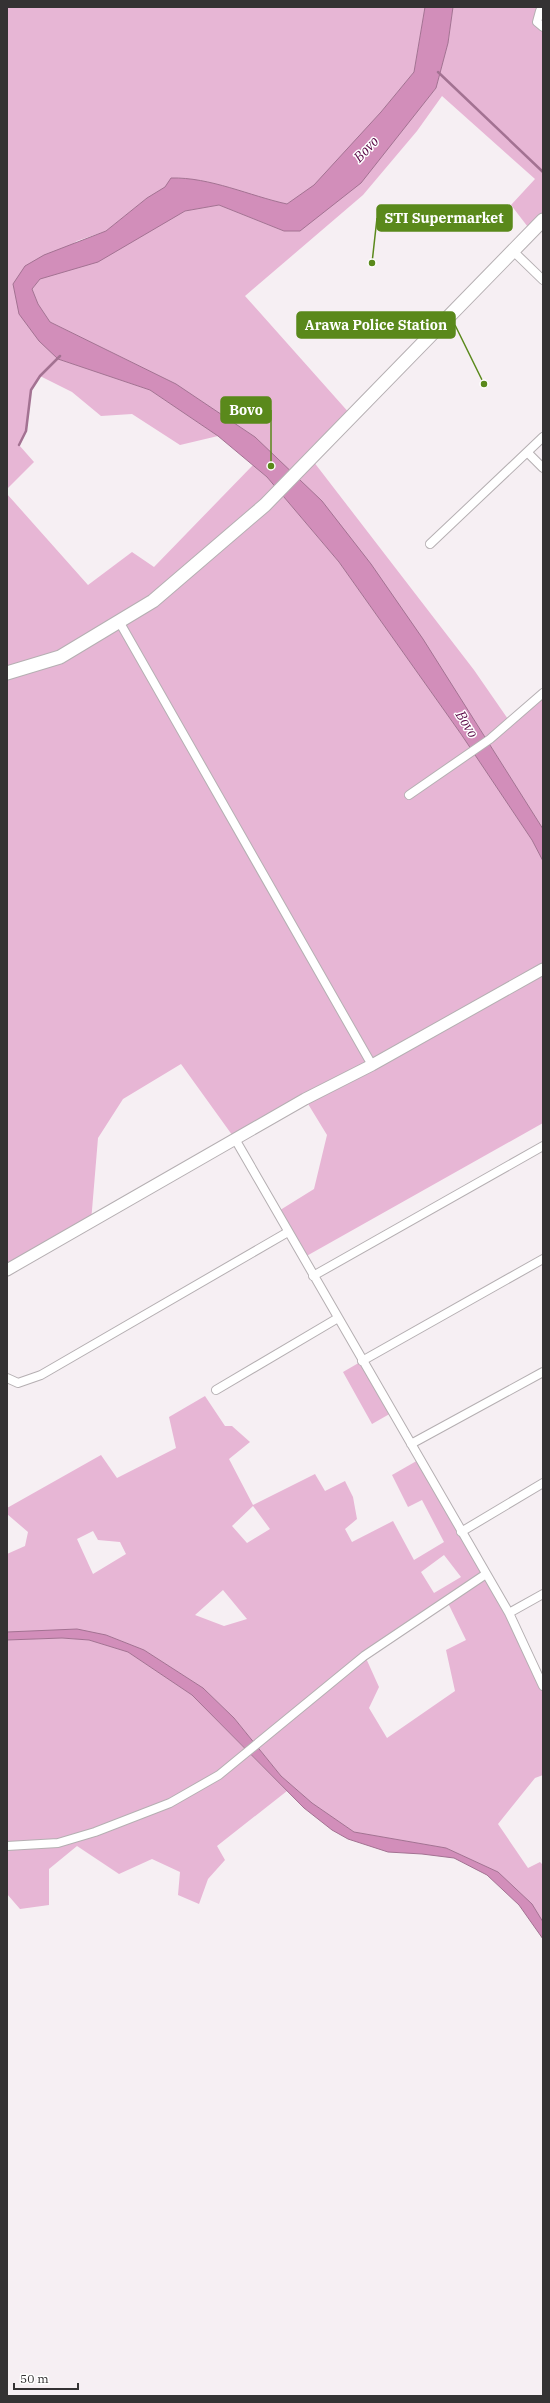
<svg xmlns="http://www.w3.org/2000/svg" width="550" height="2403" viewBox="0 0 550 2403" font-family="'IBM Plex Serif',serif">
<rect width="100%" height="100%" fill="#f6eff3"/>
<path fill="#e7b6d5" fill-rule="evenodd" d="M7,7h418l-11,65 -33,40 -67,74 -27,18 -105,-26 -35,20 -41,33 -29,10 -64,43 45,75 92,31 68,46 -38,9 -48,-31 -31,2 -29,-24 -32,-16 -9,14 -5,41 -7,14 15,17 -27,27z
M453,7h90v213l-12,11 -20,-26 24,-26 -93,-83 -25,35 -54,64 -118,101 106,119 -41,42 164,213 36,52 33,-29v136l-70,-111 -218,-281 -79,-53 -126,-62 -12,-18 -6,-15 8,-10 110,-49 35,-19 34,-6 65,26 130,-116 22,-27 12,-45z
M253,465l14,12 72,85 122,172 71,106 11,21v262l-240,135 -26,-46 37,-23 13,-54 -22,-36 -70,40 -54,-75 -58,35 -25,39 -7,84 -84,48v-776l81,91 44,-33 22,15z
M362,1361l31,51 -21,12 -29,-52z
M205,1396l20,30h7l18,16 -21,17 24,46 62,-31 10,17 20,-10 8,16 4,22 -12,10 7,13 41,-21 21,39 30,-18 -22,-42 -14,7 -16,-32 28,-16 89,154 34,73v89l-8,3 -37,46 30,44 12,-6 3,3v57l-12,-18 -33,-32 -52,-24 -92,-16 -42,-29 -31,-27 -47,-58 -31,-30 -59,-38 -38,-15 -99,-3v-78l18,-8 3,-14 -21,-18v-6l94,-53 16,23 59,-30 -7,-31zM253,1506l17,23 -23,14 -15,-17zM93,1531l5,9 22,2 6,12 -33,20 -16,-35zM444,1555l17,22 -27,16 -13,-21zM223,1590l24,29 -23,7 -29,-11zM447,1601l19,39 -20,10 9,41 -68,47 -18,-30 10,-21 -14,-31z
M62,1638l27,2 39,12 64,43 95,96 -70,55 8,14 -17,19 -9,25 -21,-9 2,-23 -28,-13 -33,15 -42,-28 -28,23v36l-29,4 -13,-15v-254z"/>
<path fill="#d28eba" stroke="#a37292" d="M425,7h28l-5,36 -12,45 -75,95 -61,48h-16l-65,-26 -34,6 -87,51 -58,17 -8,10 6,15 12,18 126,62 79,53 67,64 49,63 52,75 120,190v32l-11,-21 -71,-106 -122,-172 -72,-85 -49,-41 -68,-46 -92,-31 -19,-18 -20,-27 -6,-30 12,-18 19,-11 62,-24 41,-33 18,-11 6,-9c39,-1 79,18 116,26l27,-19 67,-73 33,-40z
M77,1629l29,6 38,15 59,38 31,30 47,58 31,27 42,29 92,16 52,24 34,32 11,18v17l-24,-34 -32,-30 -33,-17 -32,-4 -34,-2 -40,-13 -16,-9 -28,-22 -112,-113 -64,-43 -39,-12 -27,-2 -55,2v-8z"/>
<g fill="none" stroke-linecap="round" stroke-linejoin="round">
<path stroke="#a37292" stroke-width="2.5" d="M438,72l105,100
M19,445l7,-14 5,-41 9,-14 20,-20"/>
<g stroke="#b5afb2" stroke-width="10">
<path id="minor" d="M543,7l-3,4 -3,11 6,5
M513,251l30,29
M528,453l15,15
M430,544l113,-107
M120,623l252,442
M409,795l81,-56 53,-46
M235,1139l274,474 34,73
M313,1276l230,-130
M362,1361l181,-102
M7,1378l11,5 23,-8 247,-143
M216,1390l122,-72
M411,1444l132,-72
M461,1532l82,-49
M509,1613l34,-19
M7,1846l51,-3 37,-11 75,-29 49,-28 145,-119 122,-82"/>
</g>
<g stroke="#b5afb2" stroke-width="13">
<path id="tertiary" d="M7,1270l298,-171 67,-34 171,-96"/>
</g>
<g stroke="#b5afb2" stroke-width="15">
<path id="primary" d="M7,673l53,-16 93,-56 112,-96 278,-285"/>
</g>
<use href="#minor" stroke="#fff" stroke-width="8"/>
<use href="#tertiary" stroke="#fff" stroke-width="11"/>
<use href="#primary" stroke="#fff" stroke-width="13"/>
</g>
<g text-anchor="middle" stroke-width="3" stroke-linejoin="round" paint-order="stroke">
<g font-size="14" font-style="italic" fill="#570443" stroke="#fff">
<text transform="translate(366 149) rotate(-47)" y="5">Bovo</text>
<text transform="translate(467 724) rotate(58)" y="5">Bovo</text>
</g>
</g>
<path fill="none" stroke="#5a891b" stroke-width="1.5" d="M372 263L377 218M484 384L455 325M271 466L271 410"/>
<g fill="#5a891b" stroke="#fff" stroke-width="1.5">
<circle cx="372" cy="263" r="4"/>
<circle cx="484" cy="384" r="4"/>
<circle cx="271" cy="466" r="4"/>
</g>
<g fill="#5a891b" stroke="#5a891b" stroke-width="1.5">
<rect x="377" y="205" width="135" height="26" rx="4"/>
<rect x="297" y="312" width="158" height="26" rx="4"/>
<rect x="221" y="397" width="50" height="26" rx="4"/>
</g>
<g font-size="14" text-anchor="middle" font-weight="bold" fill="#fff">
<text x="444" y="223">STI Supermarket</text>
<text x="376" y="330">Arawa Police Station</text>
<text x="246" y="415">Bovo</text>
</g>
<rect width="550" height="2403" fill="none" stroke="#343233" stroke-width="16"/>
<path d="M14 2383v6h64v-6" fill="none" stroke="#343233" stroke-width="2"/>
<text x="20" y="2383" font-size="12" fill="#343233" stroke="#ffffff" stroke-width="3" paint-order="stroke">50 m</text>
</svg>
